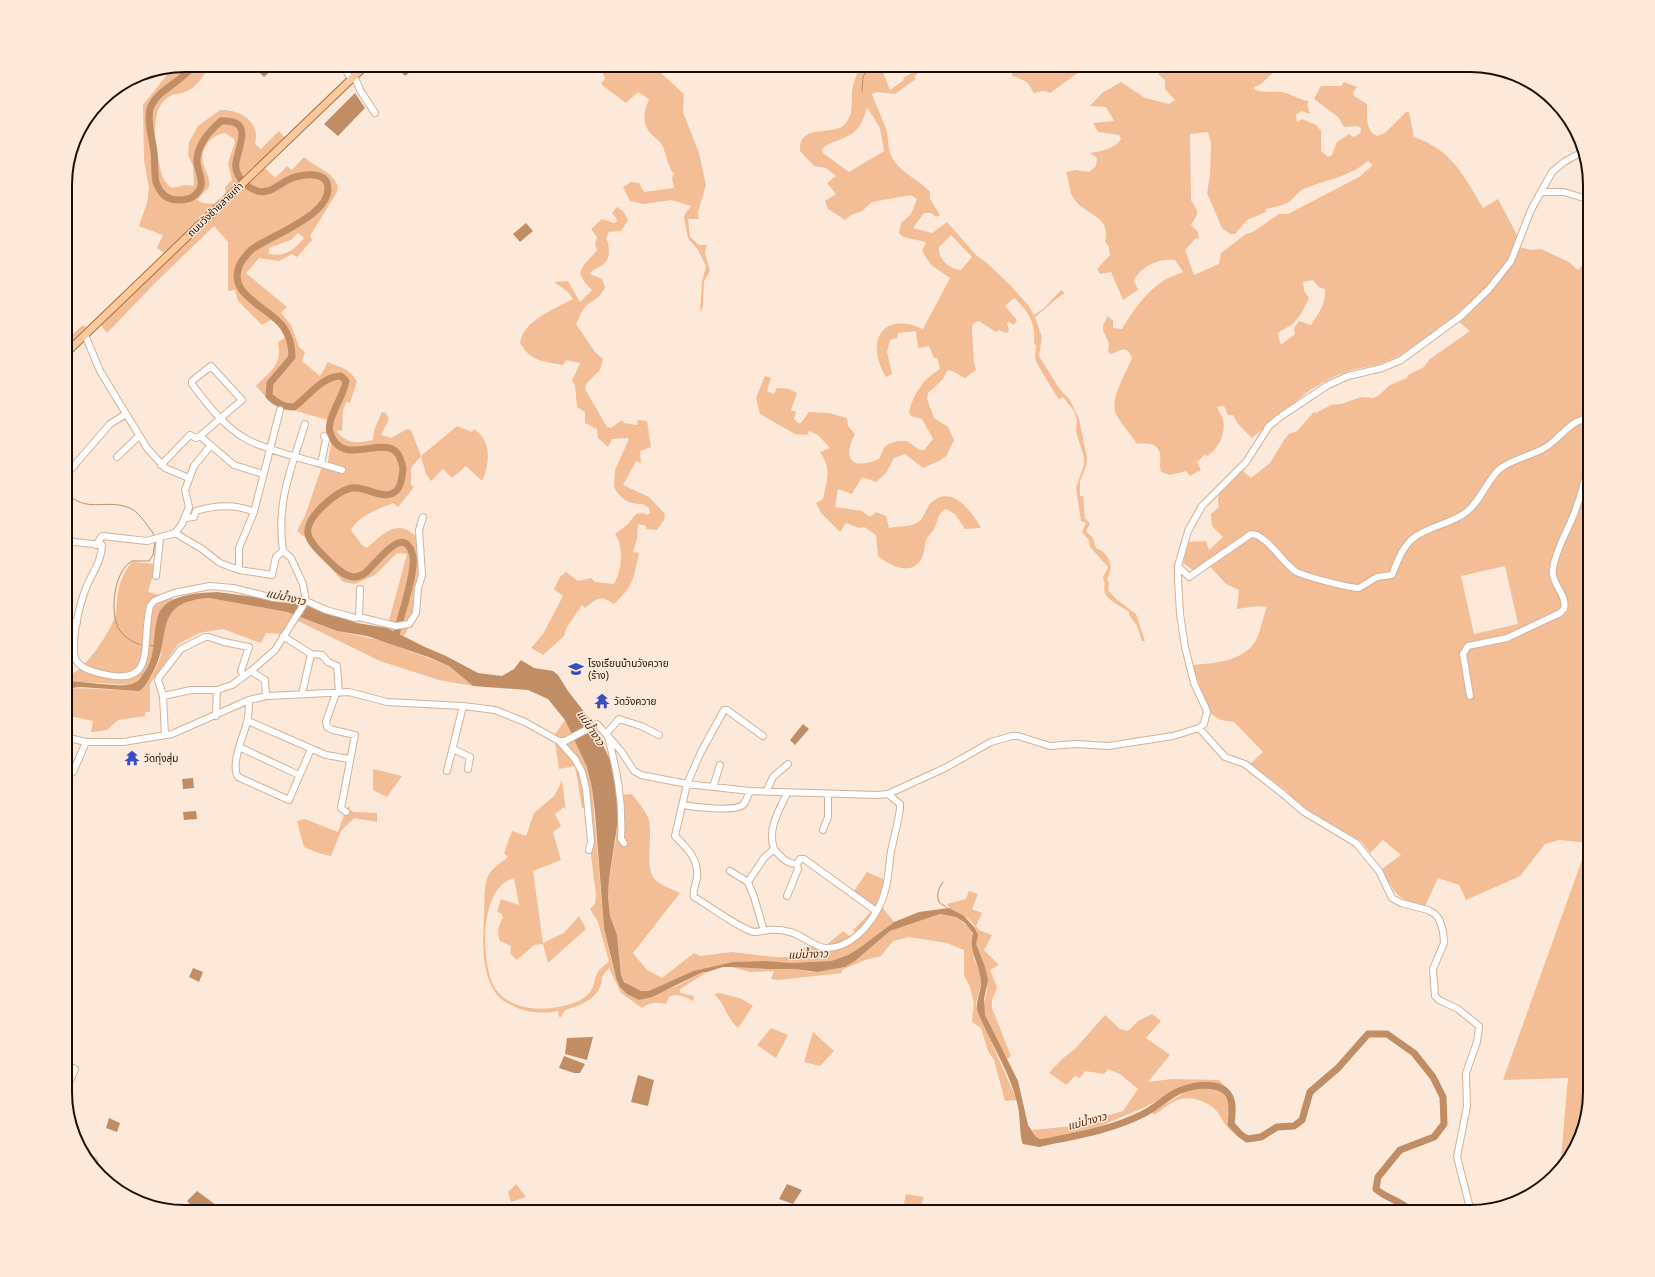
<svg xmlns="http://www.w3.org/2000/svg" width="1655" height="1277" viewBox="0 0 1655 1277" font-family="Arial,'Noto Sans Thai',sans-serif">
<rect width="100%" height="100%" fill="#fce9da"/>
<path fill="#f3bd95" fill-rule="evenodd" d="M185,65h24c-4,10 -14,24 -24,27 -5,2 -10,1 -15,4 -20,11 -15,43 -12,62 3,12 3,23 14,30l13,-3 9,1 -1,-20 -5,-11 1,-13 9,-16 22,-16c20,-1 41,12 35,34l6,5 18,-18 6,7 -59,55 -1,-6 7,-7 -4,-17 7,-21 -1,-3 -9,-6c-14,2 -25,15 -22,30 2,8 8,15 6,24l-12,13 6,3 13,1 -52,49 -7,-5 6,-13 -24,-9 8,-23 2,-15 -5,-28 -1,-55 27,-34z
M607,65c16,0 37,3 52,0l3,9 22,20 -1,18 16,41 7,32 -8,27 1,7h-11l2,18 9,8h8l-2,8 5,18 -6,10 -1,25 -3,6 2,-30 4,-16 -8,-16 -10,-12 -4,-20 1,-4 6,-8 -20,-6 -27,4 -14,-3 -7,-14 8,-5 8,1 5,9 30,-4 -2,-10 2,-4c-7,-8 -7,-19 -12,-29 -2,-4 -7,-7 -11,-11 -10,-12 -7,-22 -2,-35l-11,-7 -12,11 -23,-17 -2,-3 4,-4 -3,-8 6,-4z
M861,65h19l10,25 14,-10 -1,-2 23,-13 -12,12 2,2 -21,15 -18,-2 -5,2c4,12 9,21 13,32 5,12 1,25 10,36 9,13 24,17 35,30v7l10,16 -4,2 -5,-4h-7l-11,15 19,5 15,-11 29,33 11,8 23,22 18,20 6,10 10,-7 17,-18 4,3c-12,7 -19,16 -30,24l7,20 -3,19 20,32 11,12 9,19 8,39 -1,9 -6,14v15h3l2,22 5,6 -4,7 7,7 3,10c14,6 18,18 11,31l2,4 -1,7 8,9 20,15 9,27h-3l-5,-15 -8,-11v-3c-8,-7 -29,-13 -24,-28l-2,-6 5,-11 -18,-20 -1,-7 -7,-8 4,-9 -5,-2 -5,-33 8,-24v-7l-8,-25 1,-12 -3,-9 -11,-14 -4,2c-2,-2 -22,-35 -23,-38 -2,-5 0,-11 0,-16l-2,-1c2,-20 -5,-33 -20,-46l-9,8 12,14 -3,5 -5,-3 -2,1 2,8 -3,2 -7,-3 -3,2 -17,-11 -5,2 -2,4 2,36 2,7 -11,8 -15,-8 -3,1 -4,8 -15,14 -1,6 7,19 14,9 6,13 -7,15 -6,5 -18,8 -18,-14 -11,4 -8,15 -10,9 -14,-5 -10,17 -14,-5 -3,18 27,4 8,6 6,-5 10,4 3,12c9,-2 20,-1 28,-5 7,-4 8,-12 12,-18 21,-23 42,5 52,23l-16,1 -10,-15 -9,-5c-8,4 -8,10 -11,18 -2,5 -7,8 -9,13 -2,6 -1,15 -6,21 -11,15 -31,4 -42,-5l-2,-21 -12,-8 -5,1 -13,-5 -6,9 -19,-19 -5,-10 7,-4c4,-20 9,-29 -3,-47l10,-4 -12,-13 -9,-4 -2,4 -12,-1 -35,-20 -4,-16 9,-22 6,2 -4,13 7,3 3,-6 12,1 8,4 -6,17 5,2 -2,7 4,4h3l8,-11 20,1 18,5 1,8 7,8c-14,27 -1,36 24,25l5,-11 4,-4 10,-3h9l13,9h4l9,-11 -11,-20 -11,-3 -2,-4c4,-18 15,-34 31,-43l-3,-11h-3l-5,-12 -11,2 -2,-17 -18,2 -1,5 -7,2 -3,12 5,22 -6,3c-21,-34 -5,-67 37,-48l27,-51 -19,-13 -9,-14 4,-9 -23,-5 -4,-4 2,-10 10,-9 6,-15 -6,-4 -39,7 -10,9 -11,4 -6,5 -17,-11 -3,-8 11,-7 -9,-11 9,-7 -10,-8 -12,-2 -14,-15c-2,-29 35,-14 45,-27 9,-10 6,-21 7,-32 1,-9 5,-19 9,-27zM867,107l13,21 4,23 -35,21 -26,-19 -1,-4c7,-7 13,-7 22,-11 15,-6 19,-16 23,-31zM951,235l21,22 -11,13c-12,-1 -23,-11 -22,-23z
M1019,65h70l-39,28 -7,-2 -9,2 -7,-11 -16,-7z
M1153,65h128l-21,20 -6,2v2c9,5 18,1 28,3 10,2 17,8 27,9l-2,3 3,10 -9,-3 -5,4 1,7 5,-3 14,6 5,6v20l7,6 4,-2 5,-13 12,-8 5,3 6,-4 1,-5 -4,-2 -13,1 -6,-10 -24,-18 7,-13h20l3,-4 13,5 -4,5 1,4 13,8c0,11 -2,27 10,32l8,-3 21,-21h3l5,25c38,13 50,39 69,71l15,-9 19,36 -8,25 -22,27 -44,39 -44,30 -19,8 -28,6 -19,7 -23,13 -58,48 -14,-14 -5,-9h-5l-4,-9 -7,1c1,4 5,8 6,12 3,15 -4,29 -16,37l-2,-2 -8,8 4,8 -11,6 -4,-5 -16,4 -9,-3c-2,-7 0,-11 -1,-17 -1,-12 -14,-13 -23,-11 -6,-10 -16,-20 -21,-30 -7,-15 11,-42 16,-56 -6,-15 -12,-6 -22,-4l-2,-3 1,-7c-5,-14 -10,-13 -1,-28l5,5v7l9,1c11,-18 23,-36 41,-48 6,-4 13,-6 20,-9l-8,-12c-15,-2 -35,6 -41,21l4,9 -15,10 -12,-28 -11,2 -3,-5 13,-14 -1,-8 -4,-5c7,-27 -21,-27 -31,-43 -6,-9 -4,-18 -8,-27l10,-2 13,2 7,-6 1,-8 -7,-5c11,-2 25,-4 31,-14l-2,-4 -21,-3 -5,-9 21,-2 -8,-14 -16,-1 12,-13 19,-11 24,16 24,6 6,-4 -10,-11v-9l-5,-4zM1208,132l3,11 -1,32 -3,18 15,35 8,6h5l12,-14 19,-8 -1,-3c8,-2 18,-3 24,-7 6,-5 9,-11 17,-14 22,-9 43,-11 62,-27l5,4 -14,12 -71,37h-9l-26,18 -7,2 -25,19 -2,11 -25,11 -9,-25 11,-12 3,1 -1,-7 -7,-7 6,-10v-5l-6,-10 -1,-66zM1313,280l7,8 5,1c1,15 -6,24 -14,36l-12,-4 -5,7 1,6 -13,10 -2,-1 -2,-9 1,-2 14,-8 8,-10 8,-16 -5,-7 -1,-9z
M304,157c13,12 26,12 34,29l-1,6 -27,44 2,4 -15,17 -5,-3 -13,7 -20,-3 -13,15 41,34 -6,6 10,12 8,22 6,5 -3,9 18,15 8,-14c14,7 19,4 29,19l-7,22 -4,-1 -3,9 -1,20 -4,-1 -1,2c13,13 19,11 36,8l1,-10 8,-18 4,1 3,6 -8,16 10,3 16,-9 4,1 10,26 36,-30 15,6 2,-3c18,12 16,35 8,52l-16,-15 -14,12 -9,-9 -12,12 -5,-7 -5,-18 -10,12v17l3,2 -16,20 -5,-4c-14,6 -34,12 -42,27l11,15 5,3c10,-8 23,-24 38,-19 6,2 9,7 16,8l-3,74 -14,25 -17,-8 20,-74 -10,-1 -22,22 -20,9 -12,-2 -37,-44 -9,-7 8,-15 17,-50 5,1 6,-35 -5,-12 -56,-16 -16,-18c16,-17 26,-20 22,-44l7,-4 -5,-11 -8,-8 -10,6 -24,-24 -3,-11 -7,1v-49l-14,-16 -59,57 -48,50 -7,-9 164,-157 11,11 12,-12 5,4zM298,233l6,5c-10,12 -19,19 -35,16v-6l22,-8z
M617,207l6,4 5,9 -7,11 -12,1 -3,6c4,8 5,21 -3,27 -5,3 -9,3 -13,9l12,5 3,8c-7,16 -14,11 -22,23 -3,4 -4,9 -7,14l19,28 8,7 -3,11 -13,13 -2,6 22,38 4,1 11,-8 2,3 13,2 1,-5 9,1 4,26 -11,4 1,12 -5,-2 -13,24 26,12 16,17 -1,6 -7,10 -11,-1v-3l-8,-2 -1,15 -4,13 6,1c-5,24 -6,34 -25,51 -15,-10 -17,-5 -29,4l-3,-3 -15,22 -3,9 -21,19 -12,-7 12,-14 20,-38 -9,-7 6,-12 6,-5 12,9 13,-3 4,4 19,2c8,-14 10,-37 1,-50l13,-10 8,-10 7,-1 4,2 3,-2 -1,-5 -6,-4c-13,1 -23,-5 -29,-17l1,-17 14,-31 -2,-1 -15,1 -4,8 -10,-9 -1,-9 -12,-6v-11l-8,-5 -2,-22 -3,-4 8,-18 -14,-3 -3,5c-20,-4 -32,-3 -43,-22 3,-22 34,-34 53,-44l-5,-7 -14,-10 14,-1 12,21 12,-12 -7,-7 -5,-9c3,-12 10,-14 17,-24l-2,-6 2,-7 -6,-8 11,-10 12,4 3,-1 -1,-4 -4,-5z
M1519,247l13,3 9,-1 28,13 9,8 9,-10 3,3v829l-6,39 -19,34 -5,4 8,-91 -65,2 85,-237 -28,-3 -15,4 -25,32 -54,24 -7,-15 -21,-7 -13,28c-27,-5 -31,-13 -43,-37l19,-14 -18,-15 -13,13 -9,-12 -56,-32 -21,-20 -34,-25 13,-12 -29,-30 -13,-2 -10,-6 -8,-17 -10,-32c22,-2 48,-3 62,-23 5,-7 8,-26 12,-35l-10,-1 -20,3 2,-19 -13,-6 -20,-22 -13,8 -10,-7 5,-21 18,-1 3,9 14,-13 -11,-11 -1,-12 8,-7c-5,-17 11,-27 22,-38l10,9 19,-15 14,-23 5,-6 8,-3 17,-19 2,1 15,-8 10,-1 20,-7 12,1 5,-2 12,-11 17,-7 1,-3 16,-8 6,-8 40,-28 -11,-9 31,-30zM1505,566l13,58 -44,10 -13,-58z
M83,325l3,2 -21,22v-8z
M132,562l24,2 -8,28 26,7 -11,9c-6,24 -7,66 -33,77l-65,-4v-5c17,0 45,-44 50,-59 2,-5 1,-11 2,-16 1,-15 5,-27 15,-39z
M209,598l78,14 50,19 46,10 66,25 24,20 -34,-6 -59,-19 -88,-43 -9,16 -17,-1 -5,10 -38,-14 -24,4 -21,11 -28,40v28h-5v4l-27,4 -11,10 -16,2 2,-11 -28,-6v-26c26,-3 53,4 78,-1 6,-8 12,-17 16,-27 2,-4 2,-10 3,-15 6,-35 8,-45 47,-48z
M565,720l22,47 5,21 12,140 8,36 4,14 23,22 38,-14 26,-14h4l-27,17v4l14,3 -1,5c-9,-4 -15,-8 -24,-4l-3,7c-9,-2 -16,-2 -24,4l-21,-15 -12,-25c-10,10 -5,10 -9,19 -6,14 -22,19 -35,23l-4,7h-2l-1,-6c-15,3 -32,2 -45,-5 -4,-2 -10,-5 -13,-8 -20,-21 -17,-56 -16,-83 1,-13 -1,-26 4,-39 3,-7 14,-14 20,-19l-4,-4 8,-22 14,5 8,-23 20,-17 8,-15 4,30 -2,-4 -9,7 6,12 -8,6 8,28 -28,11 10,72 21,-10 15,-17 7,13 -38,34 -5,-19 -9,1 -17,15 -7,-7 1,-7 -11,-5c-4,-9 -1,-16 3,-24l-2,-4 -4,-1 4,-13 18,6 -5,-27c-34,9 -33,77 -22,104 9,23 38,29 60,26 11,-2 25,-4 34,-12 9,-6 7,-16 12,-24 2,-4 8,-7 11,-11l-11,-39 -8,-13 5,-5 1,-9 -11,-87h-3l-7,-42 -16,3 -4,-26 -4,-3z
M373,769l29,7 -15,21 -14,-7z
M632,794c5,7 11,14 15,21 8,18 -3,46 6,62 5,8 19,12 27,16l-47,60 14,17 15,8 32,-25 6,3 32,-4 44,5h13l22,-13 13,3 19,-16 9,7 4,-5 -3,-3 19,-19 -20,-17 15,-22 21,9 -6,26 12,15 -36,27 -10,6 -17,6 -40,2 -25,-2 -32,1 -41,9 -43,20h-9l-7,-3 -10,-7 -3,-6 -4,-40 -7,-19 -2,-19 1,-18 7,-40 2,-44z
M349,806l1,4 4,2 23,1v9l-23,-4 -13,13 -10,25 -13,-3 -14,-6 -7,-26 8,-2 33,13 7,-20z
M969,891l9,3 -6,15 10,4 -6,13 3,4 13,5 -8,15 15,15 -9,5 7,17 -5,13v8l19,48 -5,4c-5,-12 -20,-39 -22,-50 -1,-8 3,-14 3,-21 1,-15 -9,-31 -11,-45 0,-5 2,-9 0,-15 -7,-17 -23,-12 -29,-25l19,-5z
M940,914l16,3 16,13 2,29 6,13 1,12 -5,19 1,7 40,90 -12,1 -11,-41 -6,-9 -7,-23 -9,-6 2,-18 -4,-17 -6,-12v-25l-17,-7 -38,-6 -16,4 -12,15 -16,4 -23,10v3l-64,7 -7,-1 3,-8 -24,1 -18,-5 36,2h26l18,3 33,-5 10,-6 35,-30z
M720,993l22,6 11,7 -15,22c-13,-12 -12,-23 -24,-34z
M1152,1014l9,7 -15,17 24,17 -22,27 24,-3 47,1 12,12 -13,-7 -15,-1 -17,1 -41,22 -49,21 -54,12 -6,-3 -4,-7 41,-4 50,-15 15,-22 -18,-15 -12,-5 -4,5 -19,-3 -5,7 -5,-2 -9,9 -17,-12 14,-15 12,-9 30,-34 15,14 8,2 10,-10z
M771,1028l17,7 -12,23 -19,-13z
M813,1032l21,19 -14,15 -16,-4z
M1209,1087c18,4 24,19 18,35l8,12c-9,-7 -11,-12 -17,-21 -7,-11 -28,-18 -40,-13 -9,3 -16,10 -24,15l-2,-3 34,-20z
M516,1184l10,13 -15,5 -3,-10z
M906,1194l18,3 -6,15h-16z"/>
<path fill="#c08d65" d="M266,65h11l-13,12 -5,-5z
M395,65h16l3,4 -9,7z
M355,93l10,15 -27,28 -14,-12z
M526,223l7,8 -13,11 -7,-8z
M217,592l82,11 58,20 30,5 38,19 21,9 32,17 24,3 12,-7 7,-9 13,8 19,3 5,4 10,16 24,31 20,42 6,31v25l-9,59 -1,18 2,19 7,19 4,40 3,7 17,9h8l44,-20 40,-9 33,-1 25,2 40,-2 17,-6 10,-6 36,-27 25,-10 30,-4 15,8 11,12 3,7 -2,9 9,23 3,13 -4,19 1,16 33,66 10,44 8,12 6,3 4,-1 1,6 -8,2 -16,-3c-3,-4 -3,-29 -5,-37 -6,-32 -29,-66 -41,-97 -1,-10 4,-18 4,-28 -1,-18 -13,-30 -8,-49l-8,-10 -9,-6 -16,-3 -50,17 -35,30 -10,6 -28,5 -23,-3h-26l-36,-2h-9l-16,5h-4l-51,25 -13,3 -12,-6 -7,-7 -4,-9 -12,-50 -9,-115 -3,-25 -5,-21 -22,-47 -17,-21 -20,-9 -55,-4 -24,-20 -21,-9 -61,-21 -30,-5 -50,-19 -78,-14c-59,4 -35,39 -57,76 -4,7 -7,13 -13,17l-59,-4 -15,2v-8c16,0 56,7 67,3 5,-2 8,-5 11,-10 14,-17 9,-38 15,-58 7,-22 40,-23 59,-24z
M803,724l6,5 -14,16 -5,-5z
M193,778l1,10 -11,1 -1,-10z
M196,811l1,8 -13,1 -1,-8z
M193,968l10,4 -4,10 -10,-5z
M593,1037l-6,23 -22,-6 2,-16z
M564,1056l21,8 -5,9h-6l-15,-5z
M638,1075l16,5 -6,26 -17,-4z
M109,1118l11,5 -3,9 -11,-4z
M787,1184l15,6 -9,14 -14,-5z
M197,1191l19,14 -7,7h-11l-11,-11z"/>
<g fill="none" stroke-linecap="round" stroke-linejoin="round">
<path stroke="#c08d65" stroke-width="1" d="M862,92l1,-15 7,-12
M65,492c22,22 39,7 62,15 11,3 19,17 26,26l1,4
M143,645c-12,-2 -24,-11 -27,-23 -5,-18 -1,-51 16,-61h17l4,-6 2,-13
M148,645l7,1
M943,882c-4,5 -7,13 -4,20 2,3 6,3 8,6"/>
<path stroke="#c08d65" stroke-width="7" d="M194,65c-12,17 -39,26 -44,44 -3,14 2,29 4,43 1,10 0,21 2,30 1,3 4,9 6,11 4,5 10,7 16,7 6,0 13,-1 17,-5 14,-12 0,-24 2,-37 2,-16 13,-27 24,-37 33,-2 18,24 15,41 -2,12 8,24 19,28 3,2 8,2 12,1 7,-1 14,-8 21,-11 9,-5 34,-10 39,3 10,31 -59,53 -76,67 -4,4 -8,9 -11,14 -15,32 31,43 44,64 6,9 8,19 8,29l-22,26 -1,13c8,7 14,11 25,11 14,-10 28,-31 47,-31l5,5c-2,15 -20,38 -16,51 12,40 59,-3 70,26 1,4 3,7 3,11 -1,6 -1,16 -6,21 -12,13 -32,-5 -46,-2 -15,4 -46,29 -43,46 2,10 15,21 22,28 6,6 14,14 23,15 3,0 9,-2 11,-3 11,-8 41,-55 49,-17 3,16 -14,64 -18,82
M1037,1142l3,1c34,-7 72,-13 103,-29 11,-5 20,-14 30,-20 14,-8 44,-15 55,0 6,7 4,21 3,30l9,10 7,5 14,-2 16,-10 17,-1 8,-6 8,-28 28,-24 30,-34h19l27,19 19,24 10,20 1,27 -10,13 -34,13 -22,27 -2,12c11,10 26,12 36,23"/>
<g stroke="#d2b29b" stroke-width="8">
<path id="minor" d="M343,65l8,14
M354,76l6,14 15,23
M1541,192h23l26,8
M85,335l15,36 47,77 18,20 24,10
M200,436l34,29 29,9
M117,457l22,-21
M321,464l5,-24 -2,-4
M161,465l29,-30 6,3 4,-2 21,-18 2,-2 19,-16 -31,-34 -19,15v3c14,19 34,45 56,56 25,13 66,21 94,30
M65,476l45,-52 16,-10
M185,518l9,-1 2,-6c20,-6 39,-7 58,1
M175,533l27,16 18,14 19,7 33,5 4,-18 7,-6
M65,541l37,4c0,16 -10,28 -16,43 -7,18 -13,45 -12,65 1,12 11,16 21,19 65,19 45,-26 55,-66l4,-5 20,-8 36,-7 23,2 41,10 32,3 20,9 29,8 4,-1 37,9 13,-2 7,-11 2,-25 4,-13 -3,-45 4,-13
M96,545l6,-9 45,5 28,-8 7,-9 7,-17 -4,-17 9,-24 17,-21
M1178,566l11,11 62,-43c14,-1 32,29 44,37 8,5 54,17 64,17l18,-11 15,-2c5,-13 11,-30 23,-38 15,-11 35,-13 50,-24 16,-11 23,-36 36,-45 17,-12 39,-13 54,-28 8,-7 23,-25 35,-20
M239,570v-22l15,-36 26,-102
M156,576l4,-37
M359,617l1,-28
M65,620l12,3
M283,636l28,18
M251,671l14,9 1,16
M336,693l-10,29 1,5 6,3 22,5 -14,73 5,4
M302,694l9,-40 11,1 6,7 9,4 2,27
M163,696l-5,-16 1,-3 22,-28 24,-12h4l15,5 25,5 -8,24 3,5
M1470,696l-7,-42 5,-8 39,-8 53,-25 4,-4c4,-14 -14,-26 -11,-41 3,-17 12,-33 19,-49 8,-19 13,-39 18,-59
M249,700c0,7 0,15 -2,22 -3,13 -17,42 -9,55l51,23 22,-51
M216,716l1,-26
M248,721l78,34 23,4
M1199,728l26,29 20,7 38,30 21,18 52,31 23,28 13,27 9,5 27,7 7,4 4,5 4,12 1,12 -11,26 2,27 4,4 19,9 21,17 -2,16 -11,31 1,33 -10,51 14,55
M165,735l-2,-39 28,-6h26l15,-5 19,-14 24,-21 31,-49 -3,-17 -12,-26 -8,-7c-7,-48 8,-82 22,-127
M763,736l-36,-26h-3l-23,42 -14,32 -12,52c12,12 24,23 22,42 -1,6 -5,12 -3,19 16,9 44,31 60,35 4,0 6,-1 9,-1 9,-2 19,-1 27,1 12,3 26,16 36,16 30,0 54,-34 60,-61 3,-12 3,-24 5,-36 3,-14 7,-28 9,-42v-5l-12,-10
M65,737l21,5h37l49,-8 77,-34 18,-4 82,-4 38,10 76,4 32,4 30,12 34,19h6l32,-17 24,27 13,20 7,4 46,9 63,7 127,4 11,-1 57,-26 46,-26 21,-6h6l32,10 26,-2 32,2 65,-10 26,-8 5,-4 3,-13 -13,-28 -9,-36 -5,-33 -2,-35v-13l10,-35 14,-25 44,-44 23,-36 11,-9 48,-32 20,-9 34,-8 19,-8 60,-44 28,-27 22,-28 20,-51 21,-38 12,-10 18,-10
M559,741l16,18 7,13 4,17 5,52 -2,9
M239,747l60,28
M453,749l17,8 -2,12
M65,769l5,5 3,-2 13,-30
M447,771l16,-65
M713,787l7,-22
M766,792l7,-15 15,-13
M682,805c12,2 52,7 61,0 3,-3 5,-10 7,-14
M823,830l5,-13v-23
M624,843l-3,-4c2,-40 -4,-68 -14,-106l12,-14 22,7 18,9
M774,849c-7,-20 5,-38 13,-56
M730,871l18,11 6,15 10,34
M748,882l16,-24 10,-9c6,7 12,15 23,15l3,-5h4l72,52
M787,896l11,-27 -1,-5
M65,1065l10,4 -10,23
M92,1163l2,-2"/>
</g>
<g stroke="#ac703f" stroke-width="9">
<path id="major" d="M65,354l301,-289"/>
</g>
<use href="#minor" stroke="#fff" stroke-width="6"/>
<use href="#major" stroke="#fcc89d" stroke-width="7"/>
</g>
<defs>
<g id="school-bare" transform="scale(1.2)"><path d="M0-5L7-2L0 1L-7-2ZM-4 1L0 2.5L4 1V4Q0 6-4 4Z" fill="#354fc1" stroke="#fce9da" stroke-width="2.5" paint-order="stroke"/></g>
<g id="temple-bare" transform="scale(1.2)"><path d="M0-6L5-2H3V0L6.5 2.5H4V6H1.5V3h-3V6H-4V2.5H-6.5L-3 0V-2H-5Z" fill="#354fc1" stroke="#fce9da" stroke-width="2.5" paint-order="stroke"/></g>
</defs>
<g fill-rule="evenodd">
<use href="#school-bare" x="576" y="669"/>
<use href="#temple-bare" x="602" y="701"/>
<use href="#temple-bare" x="132" y="758"/>
</g>
<g text-anchor="middle" stroke-width="3" stroke-linejoin="round" paint-order="stroke">
<g font-size="10" fill="#1b1008" stroke="#fce9da">
<text transform="translate(215 209) rotate(-44)" y="4">ถนนวังซ้ายสายเก่า</text>
</g>
<g font-size="10" fill="#1b1008" stroke="#fce9da" text-anchor="start">
<text x="588" y="667">โรงเรียนบ้านวังควาย<tspan x="588" dy="12">(ร้าง)</tspan></text>
<text x="614" y="705">วัดวังควาย</text>
<text x="144" y="762">วัดทุ่งสุ่ม</text>
</g>
<g font-size="11" font-style="italic" fill="#512e0e" stroke="#fce9da">
<text transform="translate(286 597) rotate(13)" y="4">แม่น้ำงาว</text>
<text transform="translate(591 728) rotate(56)" y="4">แม่น้ำงาว</text>
<text transform="translate(808 954) rotate(-2)" y="4">แม่น้ำงาว</text>
<text transform="translate(1087 1121) rotate(-15)" y="4">แม่น้ำงาว</text>
</g>
</g>
<path d="M0 0H1655V1277H0ZM185 72H1470A113 113 0 0 1 1583 185V1092A113 113 0 0 1 1470 1205H185A113 113 0 0 1 72 1092V185A113 113 0 0 1 185 72Z" fill="#fce9da" fill-rule="evenodd"/>
<path fill="none" stroke="#1b1008" stroke-width="2" d="M185 72H1470A113 113 0 0 1 1583 185V1092A113 113 0 0 1 1470 1205H185A113 113 0 0 1 72 1092V185A113 113 0 0 1 185 72Z"/>
</svg>
